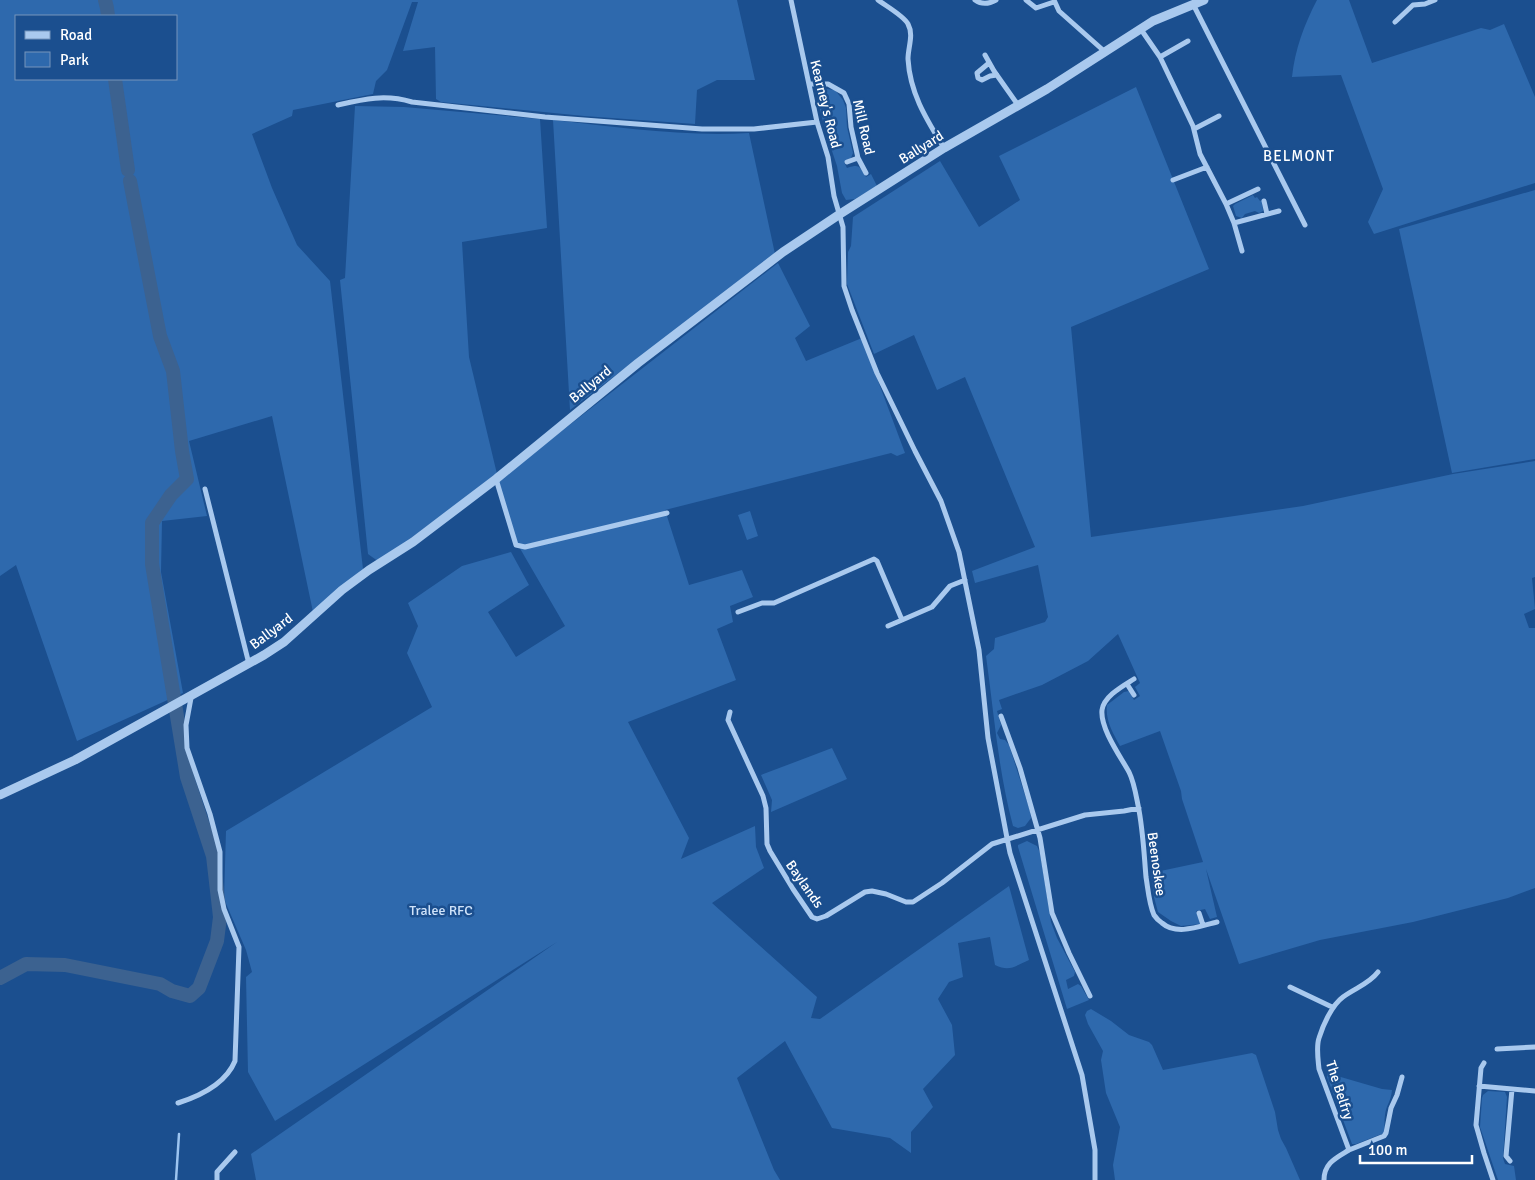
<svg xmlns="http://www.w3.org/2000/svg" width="1535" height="1180" viewBox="0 0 1535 1180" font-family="Signika,sans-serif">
<rect width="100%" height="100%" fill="#1b4f8f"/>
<path fill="#2e69ad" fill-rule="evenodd" d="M0,0h737l18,80h-38l-20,10 -2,34 -111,-8 -143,-14 -5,-3 -1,-52 -32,4 15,-49h-6l-25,68 -11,11 -3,13 -80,16 -1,6 -40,18 20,54 25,57 33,36 33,288 -50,43 -41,-196 -83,25 18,75 -45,5 -1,51 22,121 -106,48 -61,-176 -16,11zM16,16h160v63h-160z
M1317,0h32l23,63 109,-35 9,2 14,-6 31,73v86l-161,51 -6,-12 15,-33 -42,-114 -49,2c3,-28 12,-52 25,-77z
M1136,87l73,182 -138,58 20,210 212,-31 150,-32 82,-13v116l-3,1 3,31 -11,5 5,14h6v260l-27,10 -95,24 -93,18 -81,24 -33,-95 11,48 -7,2 -5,-10 -9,2 4,13 -19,2 -10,-5 -13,-9 -4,-15 -3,-24 52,-11 -21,-63 -1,-8 -21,-60 -40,15c-7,-13 -15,-26 -13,-41l17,-13 5,-1 5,9 6,-4 -5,-9 5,-4 -22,-49 -30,27 -46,24 -43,15 3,9 -5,2 4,14 -4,8 3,6 5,1 4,5 21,66 1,7 -6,8 -7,2 -5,-2c-15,-56 -19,-113 -27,-170l8,-7 1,-11 50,-16 3,-5 -10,-52 -63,18 -3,-12 63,-24 -70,-170 -28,13 -23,-55 -40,19 -27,-70 1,-32 3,-6 2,-29 87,-56 39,66 41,-27 -21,-44z
M819,88l16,2 8,10 3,8 1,19 6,26 -2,5 -7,4 3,6c13,-4 12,-2 19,9l5,-3 6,12 -22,13 -9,1 -4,-7 -5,-27 -11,-33 -6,-23z
M355,106l49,1 136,12 7,109 -85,14 7,115 28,117 -118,88 -11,-8 -28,-274 5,-2z
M553,120c65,7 131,17 196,13l26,121 -205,156z
M1535,190v269l-83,14 -53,-244z
M1253,195l2,3 2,-1 3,4 2,-1 1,11 -4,2 -4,-2 -10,3 -3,4 -6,-2 -3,-10 2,-2z
M778,263l32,63 -15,12 11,23 56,-23 43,115 -8,3 -6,-3 -226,57 24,75 53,-15 11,27 -23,9 3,16 -16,7 19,51 -108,42 61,116 -8,21 74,-33 1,21 8,21 -52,35 105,94 -6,21 9,1 189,-133 20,74c-14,6 -19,12 -34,5l-5,-28 -32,6 5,34 -14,5 -11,17 14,26 3,30 -32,34 10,18 -22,25v21l-21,-15 -58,-10 -47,-87 -48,37 37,92 6,10h-524l-5,-26 306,-212 -282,179 -27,-49 -2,-95 6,-5 -6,-22 -22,-51 2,-68 206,-124 -25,-54 11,-27 -10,-23 54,-37 49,-14 18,33 -41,27 28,45 49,-31 -47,-81 -22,-63z
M750,511l8,25 -11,4 -9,-25z
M832,748l15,31 -76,33 1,-12 -11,-25z
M1027,841l10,5 3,7 11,69 6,16 18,34 -1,4 -8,4 2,9 10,-5 3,2 8,14 -22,9 -49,-162v-2z
M1091,1009l20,12 18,14 20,7 3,3 11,25 89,-17 4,2 19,57 3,18 3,9 5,9 14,32h-185l-2,-15 7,-38 -14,-34 -5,-33 2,-9 -15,-27 -3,-9 2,-4z
M1327,1073l55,16 10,1c-1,12 -6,15 -7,25 -1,6 0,12 -1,18l-28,11h-4l-25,-67z
M1488,1091l17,1 2,5 -4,61 2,6 9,2 2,14h-18l-18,-53 2,-29 1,-3z"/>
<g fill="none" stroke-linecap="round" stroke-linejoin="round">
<path stroke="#9cc4f0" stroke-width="2.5" d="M176,1180l3,-46"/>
<path stroke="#3c6290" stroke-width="14" d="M105,0l2,8 1,8
M115,79l13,91
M0,978l26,-14 39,1 95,19 12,7 18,5 9,-8 18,-47 3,-24 -7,-61 -26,-79 -35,-213v-41l19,-28 16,-16 -5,-28 -9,-80 -13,-35 -30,-155"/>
<path stroke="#a9c9ee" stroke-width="5" d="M791,0l26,122 11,35 6,39 9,31 1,59 8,24 25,63 38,78 26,50 18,51 20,98 9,88 19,100 3,15 72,222 13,75v30
M878,0c8,6 26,16 30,24 6,11 0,23 0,35 2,35 19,61 36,89
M975,0c7,5 14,4 21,0
M1026,0l10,8 18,-6
M1054,0l5,11 45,40
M1193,4l112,221
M1395,22l18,-17 12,-1 10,-4
M1140,28l20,29 33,69 7,28 26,50 8,19 8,28
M985,55l9,16 24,34
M1160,57l28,-16
M989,63l-12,10 1,5 4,2 8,-4 7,-1
M809,84h19l16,9 5,11 2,23 7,31 8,15
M338,105c26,-6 47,-11 74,-3l133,15 157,12h52l63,-7
M1194,129l25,-13
M847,162l11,-4
M1173,180l34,-13
M1264,201l3,13
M1226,204l32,-15
M1234,223l45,-12
M496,479l20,66 9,2 142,-34
M205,489l44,175
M738,612l24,-9h12l100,-44 3,2 25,59 30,-13 18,-21 15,-6
M888,626l14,-6
M1134,679c-11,7 -30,17 -32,31 -2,18 18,46 27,62 5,10 7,23 9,33 5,24 6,49 8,72 2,12 3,27 8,38 2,3 5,6 8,8 15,13 38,3 55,-1
M1127,684l7,11
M730,712l-2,8 35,76 3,12 1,36 3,7 23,38 19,28 5,2 9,-3 39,-24 7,-1 14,3 20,8h7l29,-19 50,-39 93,-29 39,-4 15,-3
M1001,716l19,52 20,70 12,75 17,40 21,43
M1199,913l4,12
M1290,987l42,20
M1497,1049l38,-2
M1484,1063l-3,5 -5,57 8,28 9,27
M1479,1086l56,5
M178,1103c22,-7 48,-20 57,-42l4,-114 -15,-38 -4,-19v-38l-10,-38 -23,-66 -1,-23 5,-27 -1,-2
M1349,1150l35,-14 2,-3 5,-25 6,-13 5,-18
M1510,1161l-4,-5 6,-67
M217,1180v-8l18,-20
M1324,1180c0,-17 12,-22 25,-30l-30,-81c-1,-10 -3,-22 0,-31 4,-13 13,-33 24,-41 12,-9 26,-13 35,-25"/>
<path stroke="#a9c9ee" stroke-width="9" d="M0,795l75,-35 189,-105 20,-13 58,-52 27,-20 44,-28 83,-63 142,-116 145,-111 57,-38 104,-66 103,-59 106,-68 51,-21"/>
</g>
<g text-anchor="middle" stroke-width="5" stroke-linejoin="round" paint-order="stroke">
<g font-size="14" fill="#fff" stroke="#1b4f8f">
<text transform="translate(826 104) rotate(76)" y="5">Kearney's Road</text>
<text transform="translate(864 127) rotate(77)" y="5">Mill Road</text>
<text transform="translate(921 147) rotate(-32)" y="5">Ballyard</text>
<text transform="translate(590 384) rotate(-39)" y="5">Ballyard</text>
<text transform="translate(271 631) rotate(-37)" y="5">Ballyard</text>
<text transform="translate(1157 864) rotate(82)" y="5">Beenoskee</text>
<text transform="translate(805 884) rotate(55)" y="5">Baylands</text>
<text transform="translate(1340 1090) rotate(72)" y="5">The Belfry</text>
</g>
<g font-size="14" fill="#cfe3fa" stroke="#1b4f8f">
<text x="441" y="915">Tralee RFC</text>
</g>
<g font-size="15" letter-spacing="1" fill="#fff" stroke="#1b4f8f">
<text x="1299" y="161">BELMONT</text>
</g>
</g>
<rect x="15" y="15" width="162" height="65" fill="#1b4f8f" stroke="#7695bc"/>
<rect x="25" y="31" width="25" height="8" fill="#a9c9ee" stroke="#7695bc"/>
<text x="60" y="40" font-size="15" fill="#ffffff">Road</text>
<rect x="25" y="52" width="25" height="15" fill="#2e69ad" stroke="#7695bc"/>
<text x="60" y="65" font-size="15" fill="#ffffff">Park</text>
<path d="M1360 1155v8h112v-8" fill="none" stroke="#ffffff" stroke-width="2.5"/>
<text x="1368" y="1155" font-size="15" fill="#ffffff" stroke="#1b4f8f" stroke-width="4" paint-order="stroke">100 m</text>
</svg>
